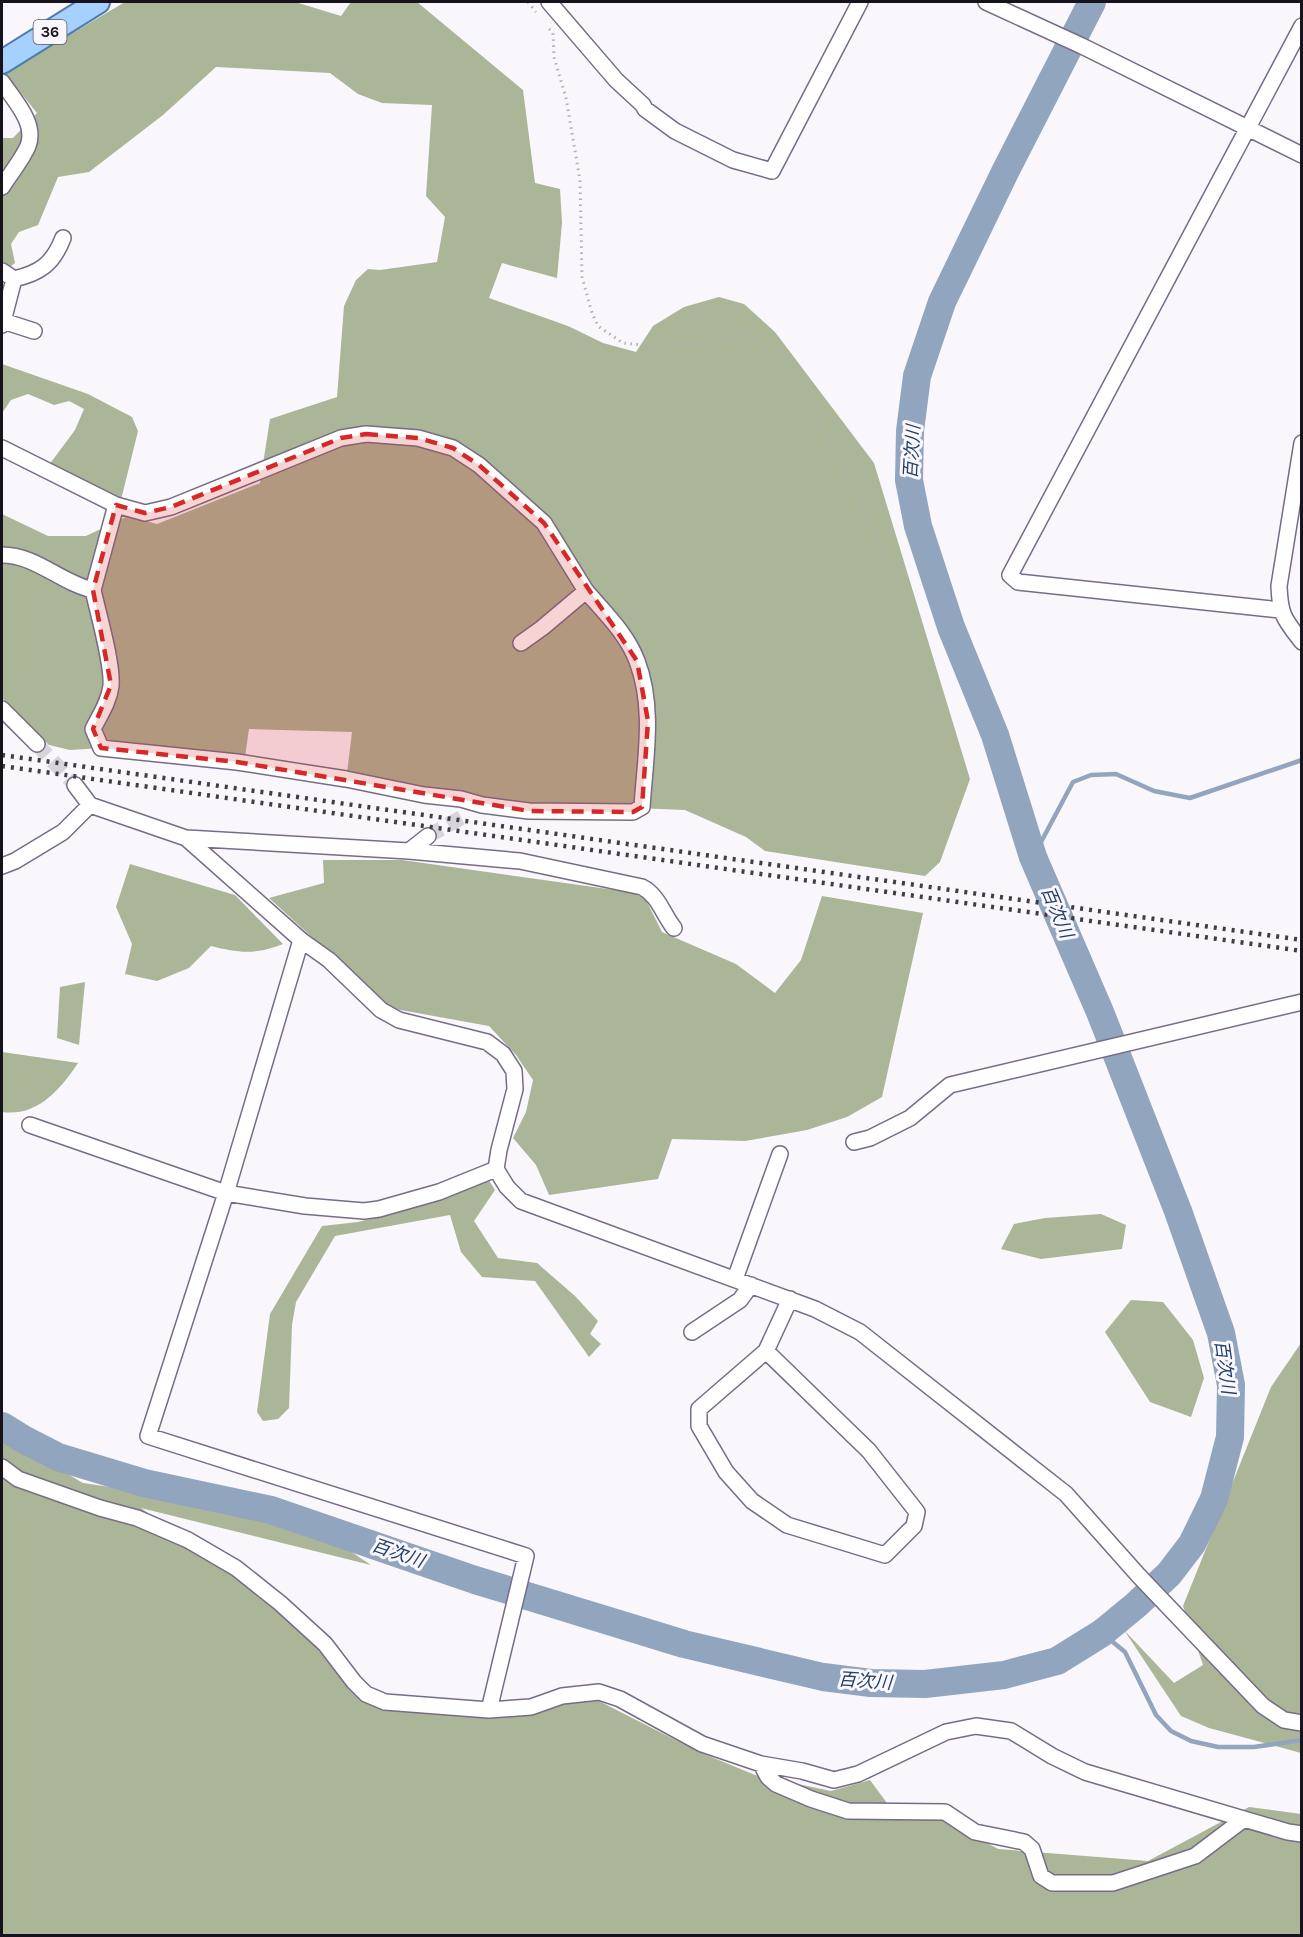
<svg xmlns="http://www.w3.org/2000/svg" width="1303" height="1937" viewBox="0 0 1303 1937" font-family="Karla,'Noto Sans JP',sans-serif">
<rect width="100%" height="100%" fill="#f9f6fc"/>
<path fill="#abb597" d="M125,2h170l46,14 10,-14h66l106,88 12,93 25,6 2,34 -5,55 -55,-15 -13,35 79,28 35,17 33,9 17,-26 31,-19 35,-10 25,7 31,28 99,131 96,316 -30,83 -15,14 -160,-25 -19,-14 -61,-27 -192,-8 -146,-29 5,-41 -103,-3 -4,28 -95,-12 -80,5 -21,-5 -47,-47v-184l46,22h38l42,-20 29,8 103,-41 10,-64 67,-22 7,-91 12,-26 12,-11 12,1 57,-8 8,-45 -19,-21 6,-91 -50,-2 -24,-9 -28,-21 -114,-6 -53,48 -74,57 -31,5 -20,48 -19,7 -8,12 4,19 -9,7 -4,-4v-128h11l24,-25 -32,-40z
M2,364l86,30 44,23 6,14 -17,69 -72,-35 26,-35 9,-21 -15,-8 -15,4 -26,-11 -17,6 -9,13z
M323,860h79l227,32 16,6 17,34 74,32 39,29 26,-33 21,-64 101,17 -41,184 -35,20 -40,13 -62,11 -73,-2 -14,40 -109,16 -13,-30 -23,-27 13,-26 7,-32 -17,-25 -27,-29 -94,-17 -11,-6 -115,-105 55,-15z
M130,864l105,31 48,49c-28,11 -44,9 -72,2l-22,22 -32,13 -32,-7 7,-30 -16,-37z
M85,982l-6,63 -22,-7 3,-51z
M2,1052l76,11c-18,27 -41,54 -76,49z
M488,1179l7,11 -21,31 24,37 39,5 38,33 23,25 -8,13 11,10 -12,13 -54,-76 -53,-4 -21,-25 -11,-37 -115,21 -39,66 -4,23 -3,83 -11,11 -15,2 -6,-9 13,-98 52,-88 36,-4 75,-19z
M1101,1214l25,11 -4,24 -81,10 -40,-10 13,-25 31,-6z
M1131,1300l32,2 30,38 11,38 -13,39 -41,-15 -45,-70z
M1301,1343v410l-92,-25 -28,-12 -57,-86 50,53 29,-18 -20,-59 88,-219z
M2,1436l81,47 102,15 138,35 48,32 -230,-57 93,67 68,55 60,67 133,20 100,-18 102,52 58,24 76,16 39,-11 28,38 45,1 55,30 150,12 101,-54 52,7v121h-1299z"/>
<g fill="none" stroke-linecap="round" stroke-linejoin="round">
<path stroke="#91a5bf" stroke-width="4.5" d="M1033,857l40,-75 18,-7 25,-1 38,17 36,7 112,-38
M1102,1633l23,19 31,63 15,16 20,10 27,6h36l48,-7"/>
<path stroke="#91a5bf" stroke-width="28" d="M2,1426l21,13 35,18 86,26 127,27 204,70 209,64 139,33 48,6 54,1 79,-9 53,-14 45,-28 34,-28 33,-31 23,-30 22,-45 16,-62 1,-52 -10,-52 -43,-122 -78,-199 -67,-155 -38,-122 -44,-108 -33,-101 -9,-46 1,-49 7,-55 25,-74 63,-130 87,-170"/>
<path stroke="#d7d4db" stroke-width="15" stroke-dasharray="15 8" stroke-linecap="butt" d="M37,744l38,41
M428,836l40,-22"/>
<g stroke="#776c86" stroke-width="18">
<path id="street" d="M549,2l67,78 27,25 2,4 30,22 58,29 39,11 88,-169
M986,2l96,44 220,109
M2,82c11,17 35,41 26,64 -6,14 -18,28 -26,41
M2,271l12,8 -12,46
M14,279c26,-6 39,-15 49,-41
M3,321l31,10
M1302,443l-23,143c1,29 5,33 23,56
M2,448l114,57 -23,85c-32,-7 -57,-35 -91,-35
M116,505l29,8 26,-6 170,-69 25,-4 52,4 35,10 26,17 65,58 42,68 -44,37 -21,15
M93,590c5,23 20,74 18,96 -2,16 -11,29 -18,43l8,19 136,14 109,17 78,16 37,4 21,6 47,6 104,1 9,-5c3,-48 13,-99 -5,-146 -10,-27 -32,-48 -51,-70
M1280,610l-262,-28 -8,-7 292,-549
M2,709l35,35
M75,785l15,20 96,33 115,102 28,20 52,50 18,10 88,22 16,12 11,17 1,18 -16,61 -3,19 11,18 14,14 294,108 45,23 206,162 73,82 124,130 21,14 18,3
M186,838l223,13 19,-15
M409,851l111,10 122,26c16,8 21,27 32,41
M2,866l13,-5 48,-29 27,-27
M301,940l-75,253 -78,243 378,120 -37,154
M30,1125l196,68 79,13 59,5 15,-2 60,-17 57,-23
M854,1142l16,-4 40,-20 40,-33 352,-83
M735,1279l45,-125
M692,1332l48,-32 11,-15
M766,1351l-67,58v17l27,46 26,29 35,24 98,30 29,-29 3,-14 -48,-61 -103,-100 24,-52
M2,1467l16,12 82,29 37,10 51,22 48,28 44,35 45,41 29,38 12,12 19,8 104,8 42,-3 31,-11 37,-4 21,7 82,45 59,20 41,7 32,9 24,-6 88,-42 30,-6 35,5 41,25 33,16 203,60 14,2
M761,1764l7,13 8,7 35,15 37,12 97,1 30,20 49,10 8,7 9,27 11,7h61l82,-27 49,-37"/>
</g>
<g stroke="#4e7aae" stroke-width="26">
<path id="primary" d="M2,62l96,-60"/>
</g>
<path stroke="#b3afb6" stroke-width="3" stroke-dasharray="1.5 4.5" stroke-linecap="butt" d="M528,2l8,10
M549,29l4,4 1,24 12,41 14,82 2,97 10,36 6,13 25,17 39,4 45,-4 42,-10 14,12 39,49 23,37 7,15 16,27 54,123"/>
<use href="#street" stroke="#fff" stroke-width="15"/>
<use href="#primary" stroke="#a6d0fd" stroke-width="22"/>
<path stroke="#403d46" stroke-width="4.5" stroke-dasharray="3 6" stroke-linecap="butt" d="M2,755l1300,185
M2,766l1300,185"/>
</g>
<path fill="#d62828" fill-opacity="0.2" stroke="#d62828" stroke-width="4.5" stroke-dasharray="12 8" stroke-linejoin="round" d="M366,434l52,4 35,10 26,17 65,58 93,138 11,60 -6,86 -9,5 -104,-1 -292,-49 -136,-14 -8,-19 18,-44 -18,-95 23,-85 29,8 26,-6 170,-69z"/>
<g text-anchor="middle" stroke-width="6" stroke-linejoin="round" paint-order="stroke">
<rect fill="#f9f6fc" stroke="#5b5760" stroke-width="1.5" x="33.5" y="20" width="33" height="24" rx="4.5"/>
<g font-size="15" font-weight="bold" fill="#17131d">
<text x="50" y="37">36</text>
</g>
<g font-size="18" font-style="italic" fill="#214065" stroke="#f9f6fc">
<text transform="translate(912 452) rotate(-87)" y="6">百次川</text>
<text transform="translate(1057 912) rotate(67)" y="6">百次川</text>
<text transform="translate(1225 1367) rotate(82)" y="6">百次川</text>
<text transform="translate(398 1553) rotate(19)" y="6">百次川</text>
<text transform="translate(865 1681) rotate(4)" y="6">百次川</text>
</g>
</g>
<rect width="1303" height="1937" fill="none" stroke="#17131d" stroke-width="6"/>
</svg>
